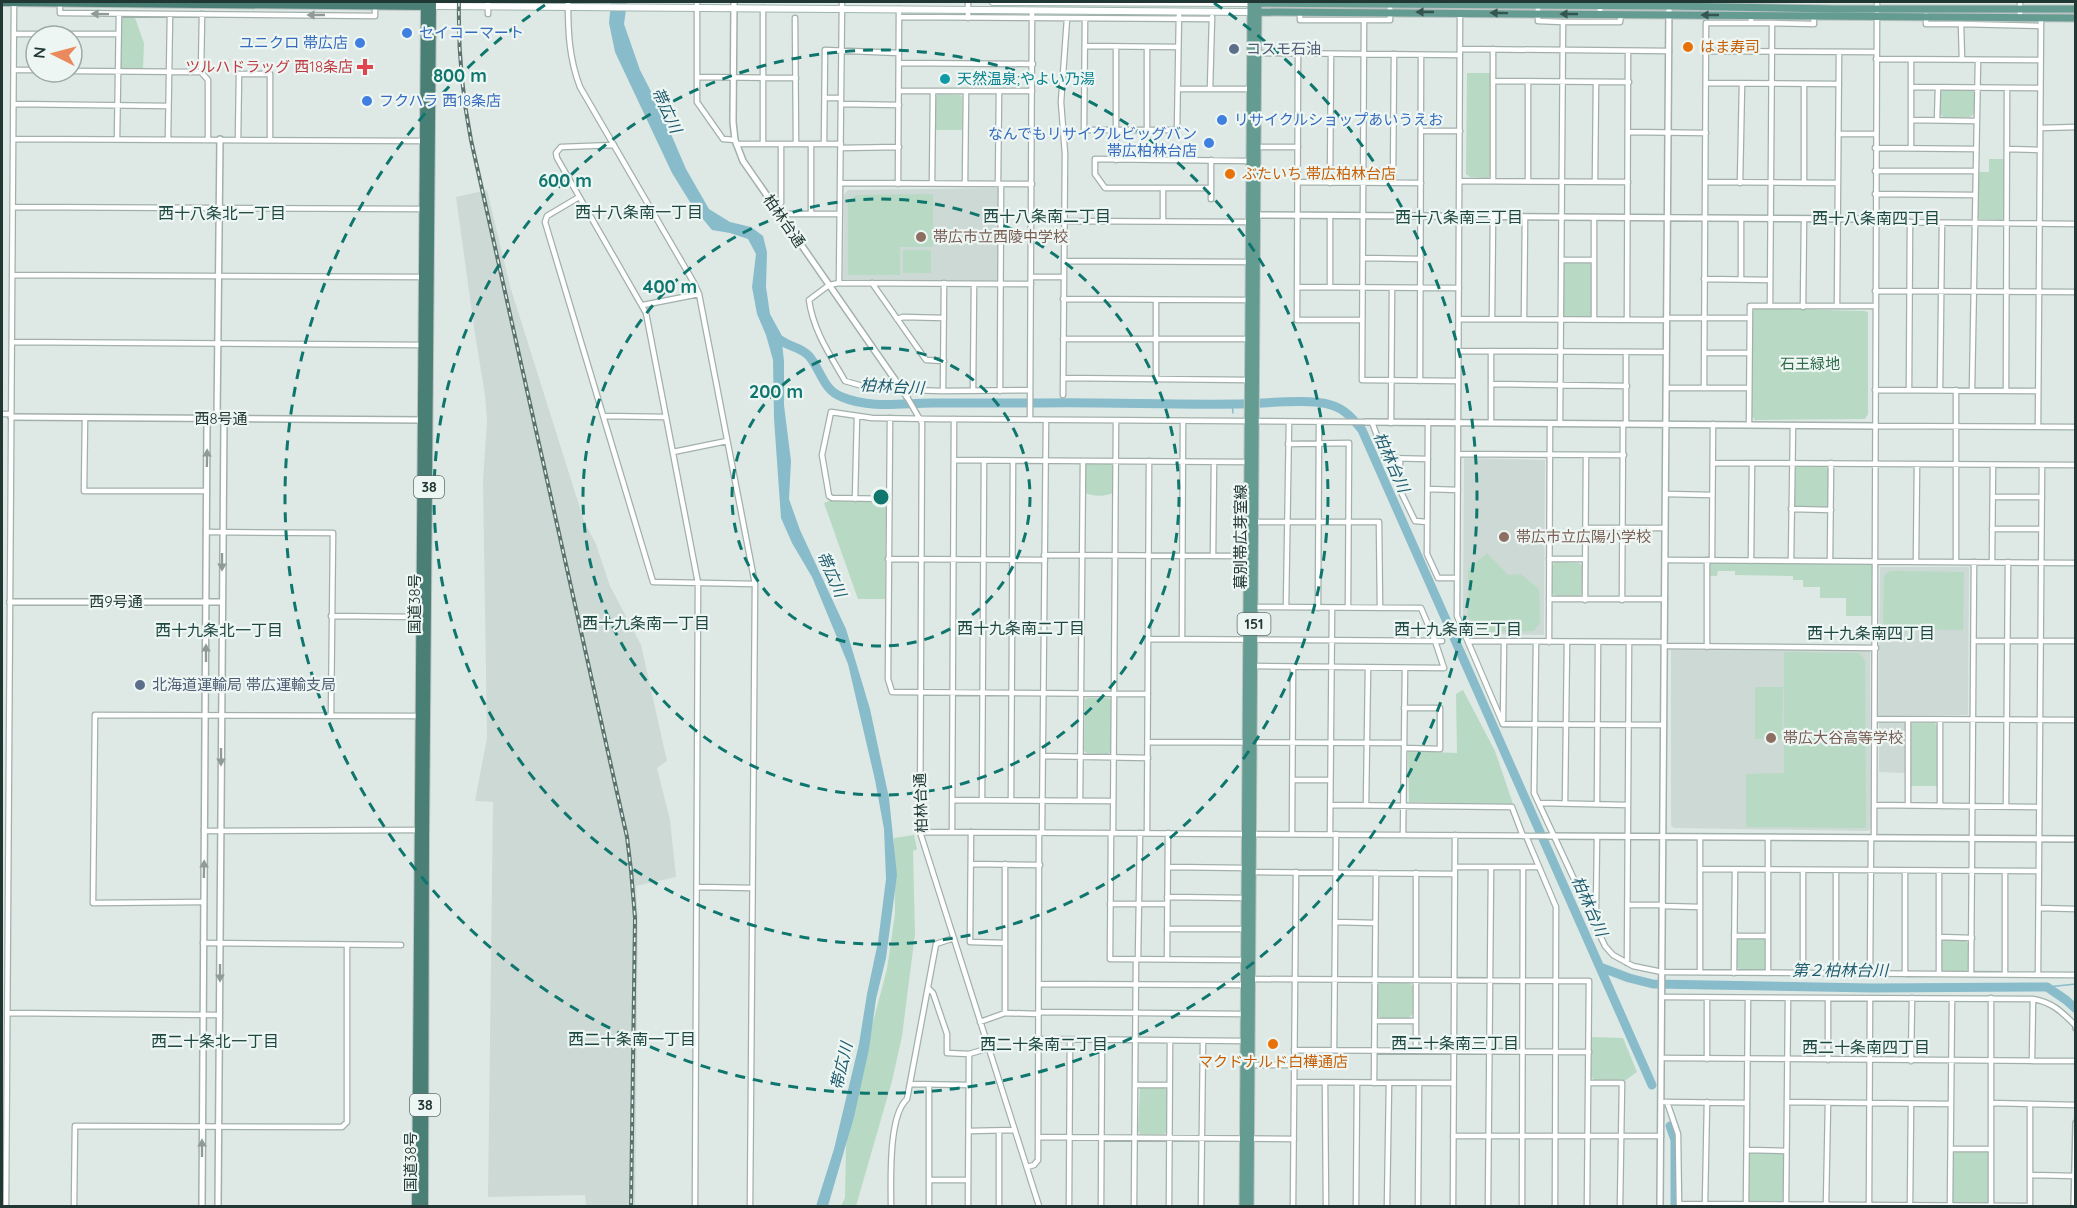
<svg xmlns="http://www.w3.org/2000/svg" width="2077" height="1208" viewBox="0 0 2077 1208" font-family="Quicksand,'Noto Sans JP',sans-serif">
<rect width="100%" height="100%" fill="#dee9e5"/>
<path fill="#cdd9d4" d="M998,188l-1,93 -154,-2 1,-84 4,-5z
M487,190l23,96 74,235 12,23 14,42 31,59 26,116 -10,7 13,52 6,57 -40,9 2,35 -3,285h-49l-1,-11 -97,2 5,-395 -18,-1 12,-63 -4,-258 4,-59 -2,-26 -10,-61 -19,-137z
M1464,458l81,2 -1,175 -71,-1 -10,-19z
M1880,567h89l-1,148 -90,1z
M1671,650l199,1 1,177 -3,3 -194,-3 -3,-3z
M1879,722l27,1 -1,50 -26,-1z"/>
<path fill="#b8d9c3" d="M121,18h14l9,25 -1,26h-23z
M1467,73h24v101l-3,4 -18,-1 -4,-3z
M1943,90h29l2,2v22l-4,3 -26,1 -4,-4v-20z
M938,94l22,1 2,2v33h-27l1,-34z
M1989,159h16l-1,57 -2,4 -22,-1 -3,-2 1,-45h11z
M933,194v53h-33v28h-52v-73l8,-7z
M903,250h28v23h-28z
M1566,262h23l2,2 1,48 -2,5 -25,-1 -1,-1v-50z
M1755,308l109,3 4,1v102l-3,5 -110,1 -4,-5 1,-102z
M1087,463h24l2,2 1,27c-7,5 -23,5 -30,0v-26z
M1797,466h30l2,2v37l-2,2h-32l-1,-39z
M829,501l53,1 4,4 -1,93h-27l-34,-96z
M1487,553l21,22 13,-1 18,15 1,33 -6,9 -58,1 -8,-16v-46z
M1555,562l23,1 5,2v27l-3,4h-24l-4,-3v-27z
M1710,563l161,1 3,1 -1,51h-27v-18h-26v-11h-17v-7h-10v-4l-58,-1v-4h-17l-1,5h-7z
M1890,571l74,1 -1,58 -73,-1 -7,-7 1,-46z
M1784,652l75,1 6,7 1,168 -120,-1v-53l38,-1z
M1755,687h28l-1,52h-27z
M1463,690l32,61 18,53 -104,-2 -1,-51 49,2 -1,-59z
M1087,698h22l2,2v51l-3,3 -21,-1 -3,-2 1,-51z
M1912,723h22l4,3 -1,60h-27v-59z
M914,835l3,14 -4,2 2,83 -13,102 -10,45 -36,125h-15l4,-8 1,-51 5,-32 12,-55 24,-91 8,-55 -1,-76z
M1736,938l28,1 2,2v28l-2,2h-21l-6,-4z
M1943,940l23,1 2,2v26l-2,2h-23l-2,-2v-26z
M1380,982l29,1 4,3v28l-4,4h-28l-4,-2 1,-32z
M1592,1037l31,1 14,34 -11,8h-32l-3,-4z
M1140,1088h25l2,3v40l-3,3h-23l-3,-3z
M1987,1151l2,3v46l-2,3h-34v-49l2,-2z
M1749,1152l36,2 -2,48h-35z"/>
<path fill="#89bccb" d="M611,2h16l-3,22 16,46 22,43 24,56 23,40 21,13 21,5 12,9 4,16 -1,35 4,27 11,20 3,27v44l7,56 -2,38 11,31 46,99 24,80 19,89 8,77 -11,83 -10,41 -7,50 -15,68 -26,89h-12l18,-57 25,-105 8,-50 11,-52 8,-63 -2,-50 -9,-49 -27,-116 -36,-87 -20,-34 -11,-25 -7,-99 -1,-59 -7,-25 -9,-21 -5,-27 4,-33 -8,-15 -18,-6 -18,-3 -19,-23 -21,-34 -57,-121 -6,-29z"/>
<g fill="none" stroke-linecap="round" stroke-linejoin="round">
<path stroke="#89bccb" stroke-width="1.5" d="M1232,404l1,9
M2047,987l29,-3"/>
<path stroke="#89bccb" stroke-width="9" d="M775,335c9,12 24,10 34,21 12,14 14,34 33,41 28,12 61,6 90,6 36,0 73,0 109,0 65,-1 130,2 195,1 26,0 72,-6 95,1 14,4 22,14 31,25l290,655
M1600,967l29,11 24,6 219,4 175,-1 19,13 10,9
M1670,1126l5,14v66"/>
<g stroke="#a2b0ac" stroke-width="7">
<path id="minor" d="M568,2c0,30 1,56 12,85l114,196 5,11 56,290 -5,622
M697,2v100l26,37 12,1
M1600,2v12
M60,3v10l315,3v-11
M1538,5v16l25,1 -3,402
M763,8v135
M1300,12v8h90v-16
M1460,13l-3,603 46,108
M202,14l-1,58 7,8v59
M488,14v-12
M1926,15v9h35l1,36
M899,17l313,2
M2020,17v-15
M795,18l1,126
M968,18v-16
M1085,19l-1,111h93l2,-118
M1364,20l-2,360 96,1
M1563,22h57l1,-8
M1751,23h21l-2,283
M1772,23l42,1 -1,-9
M1961,24l80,2
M14,34h104
M1085,46l93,1
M1460,49l209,2
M1706,51l170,1
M1259,53l201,2
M1298,54l-1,266h65
M1876,59l164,1
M900,63l133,1
M14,70h22
M72,71l129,1
M697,77l99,1
M1494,81l135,1
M1706,83l133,1
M1911,87l129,1
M1178,89h75
M1210,89l2,-72
M899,91h133
M825,98h16
M14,104l154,2
M841,104l58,1
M1911,120l65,1
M1937,120l1,-32
M2040,128l36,-1
M1147,130v-83
M1422,131h38
M1628,132l78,1
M1838,134h37
M13,139l412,2
M117,139l2,-125
M168,139l2,-125
M238,140l1,-66h31v66
M736,144h105
M824,144l1,-94 74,3
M614,145l-53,2 -5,6 1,5 89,155 52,270 -3,623
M1256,147h42
M841,148l58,-1
M1875,148l101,1
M1911,148v-88
M2007,149l33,1
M1116,160v-113
M1875,171h100
M1460,181l168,1
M1493,181v-132
M1528,181v-99
M1298,182l123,1
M1595,182l1,-100
M1706,182l132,1
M840,183l192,1
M1330,183l1,-129
M1393,183l1,-129
M1740,183l2,-99
M1804,183v-99
M898,184l1,-175
M932,184l1,-93
M965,184l1,-93
M998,184l1,-93
M1163,188v33
M1211,188h-106l-10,-14v-15l157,2
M1875,194l99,1
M579,197l-32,19 -2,6 108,360 102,2
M1211,199v-39
M13,207l411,2
M775,209l6,-6v-59
M811,214v-70
M1330,216v71
M781,217l7,-3h52
M1741,218v61
M1064,221l186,1
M1875,222l201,2
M1363,258l58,1
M1561,260h33
M1064,261l192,1
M12,275l412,2
M1031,277h32
M1704,279l66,1
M839,283l3,-281
M872,283l54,77 18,1
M1297,287l162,1
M1875,291l201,1
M1063,299l186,1
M643,305l56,-11
M1837,306l2,-254
M1803,307l1,-88
M1492,318l1,-102
M1524,318l1,-101
M1666,318h84
M897,319l6,-2 41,1
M1459,319l207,1
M1594,319v-102
M1627,319l1,-268
M1063,339h186
M12,342l411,3
M1459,351l207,1
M1704,353h45
M1063,378l185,2
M1156,379v-79
M1420,381l1,-326
M1491,384l136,2
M1666,388h83
M1704,388l2,-365h45v-8
M1030,390l-87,1 -70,-2 -28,-8c-15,-26 -32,-51 -36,-81l20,-15 10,-2 192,1
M1875,390l163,1
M1909,390l1,-168
M1940,390l2,-167
M1956,390v171
M1972,390l6,-330
M943,391l1,-108
M973,391l1,-107
M1000,391l1,-207
M2006,391l1,-303
M1063,395l2,-241 -4,-52 6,-83
M907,397l15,26 -2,409 119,374
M2,414h9
M604,416l62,1
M85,418l-1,73h123
M890,418l-2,261 4,13 256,2
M1030,420l2,-410
M1372,422l13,36 43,1
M1428,422l-1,132 11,24h18
M1391,423l1,-135
M1491,423v-72
M1626,424v-72
M1749,425l1,-119h126
M1875,426l201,1
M2038,427l3,-410
M1288,444l61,-1 -1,165
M673,452l54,-11
M1458,454l166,1
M1400,459v31l15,31 12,1
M954,460l295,2
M1713,463l363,2
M1428,489l30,1
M1666,494l46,1
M1993,497h49
M855,499l2,-83
M889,499l-57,-1 -3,-2 -7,-41 9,-43 41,6 60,1 434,3
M1791,509l40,1
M1252,522h127l1,86
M1585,528h80
M1992,529h49
M206,532l127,1 -2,183
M1044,555l205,1
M1213,556l1,-94
M888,559l157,1
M1549,559h36
M1665,560l411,3
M1712,560l1,-136
M1791,560l2,-135
M1751,561l1,-98
M1830,561l1,-98
M1916,561l1,-97
M1992,562l1,-97
M1549,599h116
M1585,600l1,-145
M1622,600l1,-176
M1252,607l169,1 14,33 9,27 -192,-2
M1286,607l3,-185
M1318,608l1,-186
M331,616l91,1
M1148,639l294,2
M1182,639l1,-218
M1468,641l196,1
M1974,641h102
M1536,642l-2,151 71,153 8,9 20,11 29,6 414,3
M1549,642l1,-218
M1664,646l212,2
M1707,647v-87
M1876,719l200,1
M1503,720l1,-78
M1940,720v86
M1503,724l161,1
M1148,742l256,1
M1404,748l36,1v-41h-36
M1043,756l105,2
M1293,780h37
M953,800l160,1
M982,800l2,-340
M1011,800l2,-339
M1080,801l3,-340
M1540,803l88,2
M1565,804l2,-162
M1597,804l1,-162
M1330,805l182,2 11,29
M1366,805l2,-137
M1875,805l164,2
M1908,805v-85
M2006,806l2,-244
M204,831l217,-1
M920,832l628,4
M952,832l2,-413
M971,832l-1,110 35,1
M1042,833l4,-413
M1111,833l-1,126 134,1
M1113,833l3,-412
M1147,833l2,-372
M1292,834l1,-167
M1330,834l2,-226
M1403,835l2,-167
M1526,836l30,71 -1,299
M1874,838l3,-836
M971,864l69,1
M1168,867l77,1 7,4 203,2
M1455,867h84
M1700,869l339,2
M1939,871v103
M697,887l55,1
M1167,897l79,1
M203,902l-110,1 2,-188 327,1
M1110,904h57
M1628,905h35
M1663,906l37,1
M2039,908l37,1
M1591,919l5,-8 1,-75
M1335,922l40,1
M1167,929h78
M1734,936h34
M1939,937l33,1
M203,943l198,2
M1138,959l2,-126
M1167,959l1,-126
M1627,963l2,-321
M1700,972v-135
M1734,973l1,-103
M1768,973v-135
M1803,974v-104
M1836,974v-103
M1870,974l1,-136
M1905,974v-103
M1971,974l3,-412
M2005,974v-102
M2038,975l4,-510
M1250,979l339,2 -2,225
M1039,984l205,1
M928,988l5,5 14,41v19l22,1
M1662,997l371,2c19,3 29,13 42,26
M1039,1012l204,2
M7,1013l212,2
M1005,1013l34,1
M1375,1021h41
M980,1022l25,-9v-149
M1039,1039l207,2
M1294,1050l295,2
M1334,1050l2,-216
M1416,1050v-177
M1661,1058l415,3
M1707,1059v-61
M1828,1060v-61
M1911,1061l1,-63
M2032,1061l1,-62
M1249,1065h45
M1294,1082l159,1
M1325,1082l1,124
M1374,1083l2,-210
M1589,1083h33l-2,123
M910,1084l59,1
M929,1085v121
M1135,1085h34
M1664,1102l83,1
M1667,1102l11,32 1,70
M1787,1102l164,2
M1991,1103l85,2
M969,1131l46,-1
M1453,1136h208
M1038,1137l256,2
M1951,1149h40
M1747,1150l39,1
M1027,1167l7,-2 4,-5 1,-327
M2030,1175l45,1
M929,1180h39
M1705,1203l2,-101
M1679,1204l351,2
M1746,1204l2,-206
M1826,1204l2,-101
M1786,1205l2,-207
M1910,1205l1,-101
M1991,1205v-207
M6,1206l8,-1204
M74,1206l1,-80 267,1 5,-5v-177
M891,1206c0,-25 -3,-90 16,-107l29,-155 18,-6
M968,1206l1,-152 20,-6
M999,1206v-75
M1069,1206l1,-166
M1101,1206l1,-166
M1134,1206l2,-247
M1169,1206l1,-165
M1201,1206l2,-165
M1293,1206l3,-334
M1356,1206l1,-123
M1387,1206l2,-123
M1418,1206l1,-123
M1453,1206l2,-371
M1488,1206l3,-338
M1522,1206l1,-338
M1869,1206l1,-207
M1950,1206l2,-207
M2030,1206v-102"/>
</g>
<g stroke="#a2b0ac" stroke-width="8">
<path id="tertiary" d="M734,2l-1,120 2,18 8,21 164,236
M1253,215l622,4
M11,417l413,3
M217,419l3,-280
M1366,422l509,4
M10,602h212
M1548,836l528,3
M2076,1025v3
M202,1206l5,-787
M218,1206l6,-787
M1660,1206l9,-1204
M2074,1206l2,-83"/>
</g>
<g stroke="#9eb4ae" stroke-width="8">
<path id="secondary" d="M993,2l258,1
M432,6l819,6"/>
</g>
<g stroke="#bcc3c2" stroke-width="9">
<path id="primary" d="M1254,12l822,6
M1243,1206l8,-1203 418,3 167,3h240
M1250,1206l8,-1203"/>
</g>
<g stroke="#bcc3c2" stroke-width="10">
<path id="trunk" d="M2,2l426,4
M416,1206l9,-1204
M424,1206l1,-366 7,-838"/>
</g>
<use href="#minor" stroke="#fff" stroke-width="4.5"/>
<use href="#tertiary" stroke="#fff" stroke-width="5"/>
<use href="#secondary" stroke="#fff" stroke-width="6"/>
<use href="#primary" stroke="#659c92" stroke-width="7"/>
<use href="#trunk" stroke="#4a7f76" stroke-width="8"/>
<g stroke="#5b736f" stroke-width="4">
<path id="rail" d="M459,2c-1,46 3,92 12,138l156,697 4,33 4,48 -4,288"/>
</g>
<use href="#rail" stroke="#eef6f3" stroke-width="1.5" stroke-dasharray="4.5" stroke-linecap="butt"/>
</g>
<defs><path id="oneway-solid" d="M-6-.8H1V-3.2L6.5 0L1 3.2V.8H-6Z" transform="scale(1.5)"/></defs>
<g fill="#355550">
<use href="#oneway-solid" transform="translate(1425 12) rotate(-180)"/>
<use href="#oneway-solid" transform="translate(1499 13) rotate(-179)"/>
<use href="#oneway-solid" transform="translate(1569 14) rotate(-180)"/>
<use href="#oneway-solid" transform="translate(1710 15) rotate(180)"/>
</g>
<g fill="#909b99">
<use href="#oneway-solid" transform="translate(100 14) rotate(-179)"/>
<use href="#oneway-solid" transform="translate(316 15) rotate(-180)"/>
<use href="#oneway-solid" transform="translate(207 458) rotate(-89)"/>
<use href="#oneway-solid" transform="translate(222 562) rotate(90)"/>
<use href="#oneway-solid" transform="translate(206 653) rotate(-90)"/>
<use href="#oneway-solid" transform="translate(221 757) rotate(90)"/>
<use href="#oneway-solid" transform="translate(204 869) rotate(-89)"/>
<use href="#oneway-solid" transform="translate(220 973) rotate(90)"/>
<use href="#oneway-solid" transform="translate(202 1148) rotate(-90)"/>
</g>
<g fill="none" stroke="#0f766e" stroke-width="3" stroke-dasharray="10 8">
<circle cx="881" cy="497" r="149"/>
<circle cx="881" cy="497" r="298"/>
<circle cx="881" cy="497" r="447"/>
<path d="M1214 3A596 596 0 1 1 548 3"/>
</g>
<g fill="#3f7fe0" stroke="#eef6f3" stroke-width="2">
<circle cx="407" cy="33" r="6"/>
<circle cx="360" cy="43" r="6"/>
<circle cx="367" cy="101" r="6"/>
<circle cx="1222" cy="120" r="6"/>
<circle cx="1209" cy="143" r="6"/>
</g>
<g fill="#e8710a" stroke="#eef6f3" stroke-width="2">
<circle cx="1688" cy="47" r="6"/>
<circle cx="1230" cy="174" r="6"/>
<circle cx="1273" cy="1044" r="6"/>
</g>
<g fill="#5c6f8a" stroke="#eef6f3" stroke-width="2">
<circle cx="1234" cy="49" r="6"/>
<circle cx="140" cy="685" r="6"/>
</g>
<path fill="#e0444e" stroke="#eef6f3" stroke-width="2" d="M362 58h6v6h6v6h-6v6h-6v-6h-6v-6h6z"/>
<circle fill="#0f9aa8" stroke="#eef6f3" stroke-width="2" cx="945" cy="79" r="6"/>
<g fill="#8d6e63" stroke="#eef6f3" stroke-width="2">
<circle cx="921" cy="237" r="6"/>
<circle cx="1504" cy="537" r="6"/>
<circle cx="1771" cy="738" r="6"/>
</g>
<g text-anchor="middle" stroke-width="4.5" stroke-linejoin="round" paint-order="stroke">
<g fill="#eef6f3" stroke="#5e706d" stroke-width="1.5">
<rect x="414" y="476" width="30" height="22" rx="4.5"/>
<rect x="1237.5" y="613" width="33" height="22" rx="4.5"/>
<rect x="410" y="1094" width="30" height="22" rx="4.5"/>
</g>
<g font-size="14" font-weight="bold" fill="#213733">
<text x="429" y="492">38</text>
<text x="1254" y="629">151</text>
<text x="425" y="1110">38</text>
</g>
<g font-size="15" fill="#366cbe" stroke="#eef6f3" text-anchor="start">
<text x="419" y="38">セイコーマート</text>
<text x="348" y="48" text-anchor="end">ユニクロ 帯広店</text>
<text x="379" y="106">フクハラ 西18条店</text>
<text x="1234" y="125">リサイクルショップあいうえお</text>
<text x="1197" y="139" text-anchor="end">なんでもリサイクルビッグバン<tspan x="1197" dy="17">帯広柏林台店</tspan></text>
</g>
<g font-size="15" fill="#c56008" stroke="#eef6f3" text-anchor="start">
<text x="1700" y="52">はま寿司</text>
<text x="1242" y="179">ぶたいち 帯広柏林台店</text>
<text x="1273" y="1067" text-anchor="middle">マクドナルド白樺通店</text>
</g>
<g font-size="15" fill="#4e5e75" stroke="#eef6f3" text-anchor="start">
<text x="1246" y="54">コスモ石油</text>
<text x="152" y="690">北海道運輸局 帯広運輸支局</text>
</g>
<g font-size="15" fill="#be3a42" stroke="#eef6f3" text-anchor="end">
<text x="353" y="72">ツルハドラッグ 西18条店</text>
</g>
<g font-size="15" fill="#0d838f" stroke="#eef6f3" text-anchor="start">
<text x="957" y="84">天然温泉;やよい乃湯</text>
</g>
<g font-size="15" fill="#213733" stroke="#eef6f3">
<text transform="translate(784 221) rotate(55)" y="5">柏林台通</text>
<text x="221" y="424">西8号通</text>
<text transform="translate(1241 537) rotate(-90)" y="5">幕別帯広芽室線</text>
<text x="116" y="607">西9号通</text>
<text transform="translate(415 604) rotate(-90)" y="5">国道38号</text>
<text transform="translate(921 803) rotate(-92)" y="5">柏林台通</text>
<text transform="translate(411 1162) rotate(-90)" y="5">国道38号</text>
</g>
<g font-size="15" fill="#785e54" stroke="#eef6f3" text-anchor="start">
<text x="933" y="242">帯広市立西陵中学校</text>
<text x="1516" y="542">帯広市立広陽小学校</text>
<text x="1783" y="743">帯広大谷高等学校</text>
</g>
<g font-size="15" fill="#2e6c4a" stroke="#eef6f3">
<text x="1810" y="369">石王緑地</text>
</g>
<g font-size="16" font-style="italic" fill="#1f5c6f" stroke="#eef6f3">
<text transform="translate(667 110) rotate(65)" y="6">帯広川</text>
<text transform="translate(892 386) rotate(3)" y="6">柏林台川</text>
<text transform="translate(1392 462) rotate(66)" y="6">柏林台川</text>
<text transform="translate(832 574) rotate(66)" y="6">帯広川</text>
<text transform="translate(1590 906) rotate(66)" y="6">柏林台川</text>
<text x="1840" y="976">第２柏林台川</text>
<text transform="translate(841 1066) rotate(-77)" y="6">帯広川</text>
</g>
<g font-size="16" fill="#1e4841" stroke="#eef6f3">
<text x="639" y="218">西十八条南一丁目</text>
<text x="222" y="219">西十八条北一丁目</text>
<text x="1047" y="222">西十八条南二丁目</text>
<text x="1459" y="223">西十八条南三丁目</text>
<text x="1876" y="224">西十八条南四丁目</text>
<text x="646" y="629">西十九条南一丁目</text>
<text x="1021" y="634">西十九条南二丁目</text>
<text x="1458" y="635">西十九条南三丁目</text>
<text x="219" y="636">西十九条北一丁目</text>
<text x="1871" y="639">西十九条南四丁目</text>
<text x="632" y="1045">西二十条南一丁目</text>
<text x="215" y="1047">西二十条北一丁目</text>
<text x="1455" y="1049">西二十条南三丁目</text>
<text x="1044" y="1050">西二十条南二丁目</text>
<text x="1866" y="1053">西二十条南四丁目</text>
</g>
</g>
<circle cx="881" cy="497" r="9" fill="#0f766e" stroke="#eef6f3" stroke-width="3"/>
<g font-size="18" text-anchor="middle" font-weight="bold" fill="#0f766e" stroke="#eef6f3" stroke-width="4.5" stroke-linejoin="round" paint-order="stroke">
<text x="460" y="82">800 m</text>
<text x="565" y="187">600 m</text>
<text x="670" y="293">400 m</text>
<text x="776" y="398">200 m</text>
</g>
<rect width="2077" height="1208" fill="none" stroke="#213733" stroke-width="6"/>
<g transform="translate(54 54) rotate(276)"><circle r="28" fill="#eef6f3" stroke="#9caaa6" stroke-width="1.5"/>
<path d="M0-4.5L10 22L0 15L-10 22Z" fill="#e9895c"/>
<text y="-9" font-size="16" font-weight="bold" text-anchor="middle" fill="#213733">N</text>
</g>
</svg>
